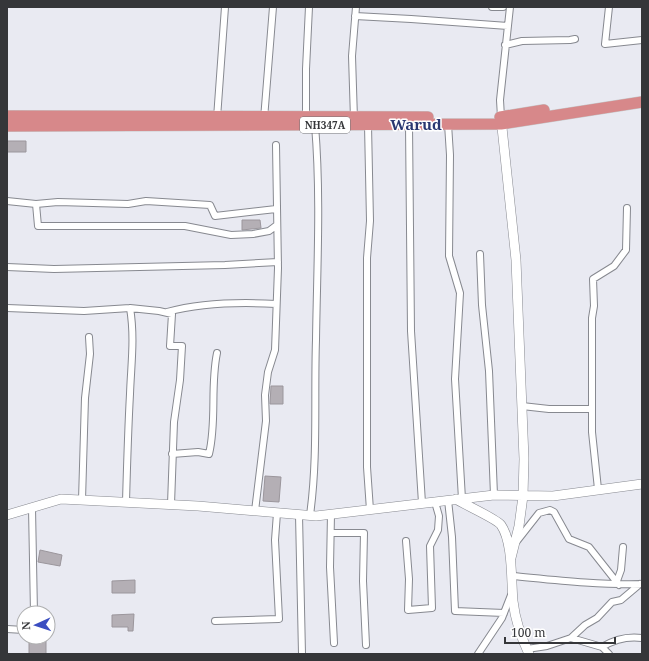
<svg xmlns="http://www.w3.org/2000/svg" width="649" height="661" viewBox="0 0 649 661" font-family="'Noto Serif',serif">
<rect width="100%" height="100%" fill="#e9eaf2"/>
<path fill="#b4afb5" stroke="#9b969c" d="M7,141h19v11h-19z
M242,220h18l1,8 -19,2z
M271,386h12v18h-13z
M265,476l16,1 -2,25 -16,-1z
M40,550l22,5 -2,11 -22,-4z
M135,580v13h-23v-12z
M134,614l-1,17h-5v-4h-16v-12z
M29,637h17v17h-17z"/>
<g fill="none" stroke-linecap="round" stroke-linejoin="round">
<g stroke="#878990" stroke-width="8">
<path id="street" d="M492,7h11
M609,7l-4,37 37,-4
M355,16l56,3 97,7
M505,45l17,-4 48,-1 5,-1
M501,117l-1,-17 10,-93
M217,118l8,-111
M306,118v-49l3,-62
M264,119l9,-112
M354,119l-2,-63 4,-49
M448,124l2,31 -1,101 11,37 -5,86 7,120
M368,125l2,96 -3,37v209l3,43
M409,125l2,206 11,172
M7,201l29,3 2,22h147l46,9 22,-1 16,-3 8,-6
M36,204l22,-2 70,2 18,-3 64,4 5,11 61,-7
M480,254l2,51 7,66 5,124
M7,267l47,2 171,-4 53,-3
M7,308l77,3 46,-3 29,3 13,3 -2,32h12l-2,34 -6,42 -3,82
M167,312c34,-9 74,-10 109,-8
M522,406l27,3h42
M172,454l26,-2 11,2c8,-33 1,-67 8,-101
M598,489l-6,-57v-114l2,-12 -1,-27 21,-13 12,-16 1,-42
M82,500l3,-102 5,-44 -1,-17
M448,500l4,37 3,74 49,2
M126,502c1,-36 2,-72 4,-108 1,-29 5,-56 0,-86
M32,508l2,105
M255,511l11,-90 -1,-26 3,-23 7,-22 3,-82 -2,-123
M331,514l-1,53 4,76
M299,515l3,139
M310,515c8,-57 4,-117 6,-175 1,-72 5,-143 -1,-215
M331,533h33l-1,48 3,64
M406,541l3,38 -1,31 24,-2 -2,-62 8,-16 1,-14 -4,-14
M517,541l22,-28 11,-3 4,2 15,27 20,8 30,38
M513,576c42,4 84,9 128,8
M617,581l4,-11 2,-23
M215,621l64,-2 -4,-79 2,-27
M7,629l17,1
M571,638l31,9 7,7
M602,647c13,-8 25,-11 40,-9
M527,649l20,-3 24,-8 14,-13 12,-7 15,-16 9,-2 19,-16
M478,654l24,-36 9,-23"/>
</g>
<g stroke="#878990" stroke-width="10">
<path id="secondary" d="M501,118l15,142 8,199 -1,37 -4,30 -8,32
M456,499c9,6 41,20 45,26 12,17 10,55 12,76 2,18 8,36 16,53
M7,515l54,-16 137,7 118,10 178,-21 59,1 89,-12"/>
</g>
<g stroke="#c6c7c8" stroke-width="12">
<path id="highway" d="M7,116l421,1
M500,117l44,-7
M7,126l494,-2 141,-22"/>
</g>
<use href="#street" stroke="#fff" stroke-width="6"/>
<use href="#secondary" stroke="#fff" stroke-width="9"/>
<use href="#highway" stroke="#d7888a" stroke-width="11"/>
</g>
<g text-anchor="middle" stroke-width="3" stroke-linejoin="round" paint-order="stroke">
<rect fill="#fff" stroke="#727274" stroke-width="1" x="300" y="117" width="50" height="16" rx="3"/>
<g font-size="10" font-weight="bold" fill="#353639">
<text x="325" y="129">NH347A</text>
</g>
<g font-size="15" font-weight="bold" fill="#2a3771" stroke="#fff">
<text x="416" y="130">Warud</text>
</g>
</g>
<rect width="649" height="661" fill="none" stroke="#353639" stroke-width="16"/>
<g transform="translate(36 625) rotate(267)"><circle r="19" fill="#ffffff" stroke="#aeafb0"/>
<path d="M0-3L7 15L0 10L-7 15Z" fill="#3b4ec1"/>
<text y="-6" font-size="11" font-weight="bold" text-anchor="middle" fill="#353639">N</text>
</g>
<path d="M505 637v6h110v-6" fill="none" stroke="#353639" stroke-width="2"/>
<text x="511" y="637" font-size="12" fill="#353639" stroke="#ffffff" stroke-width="3" paint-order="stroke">100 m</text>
</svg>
